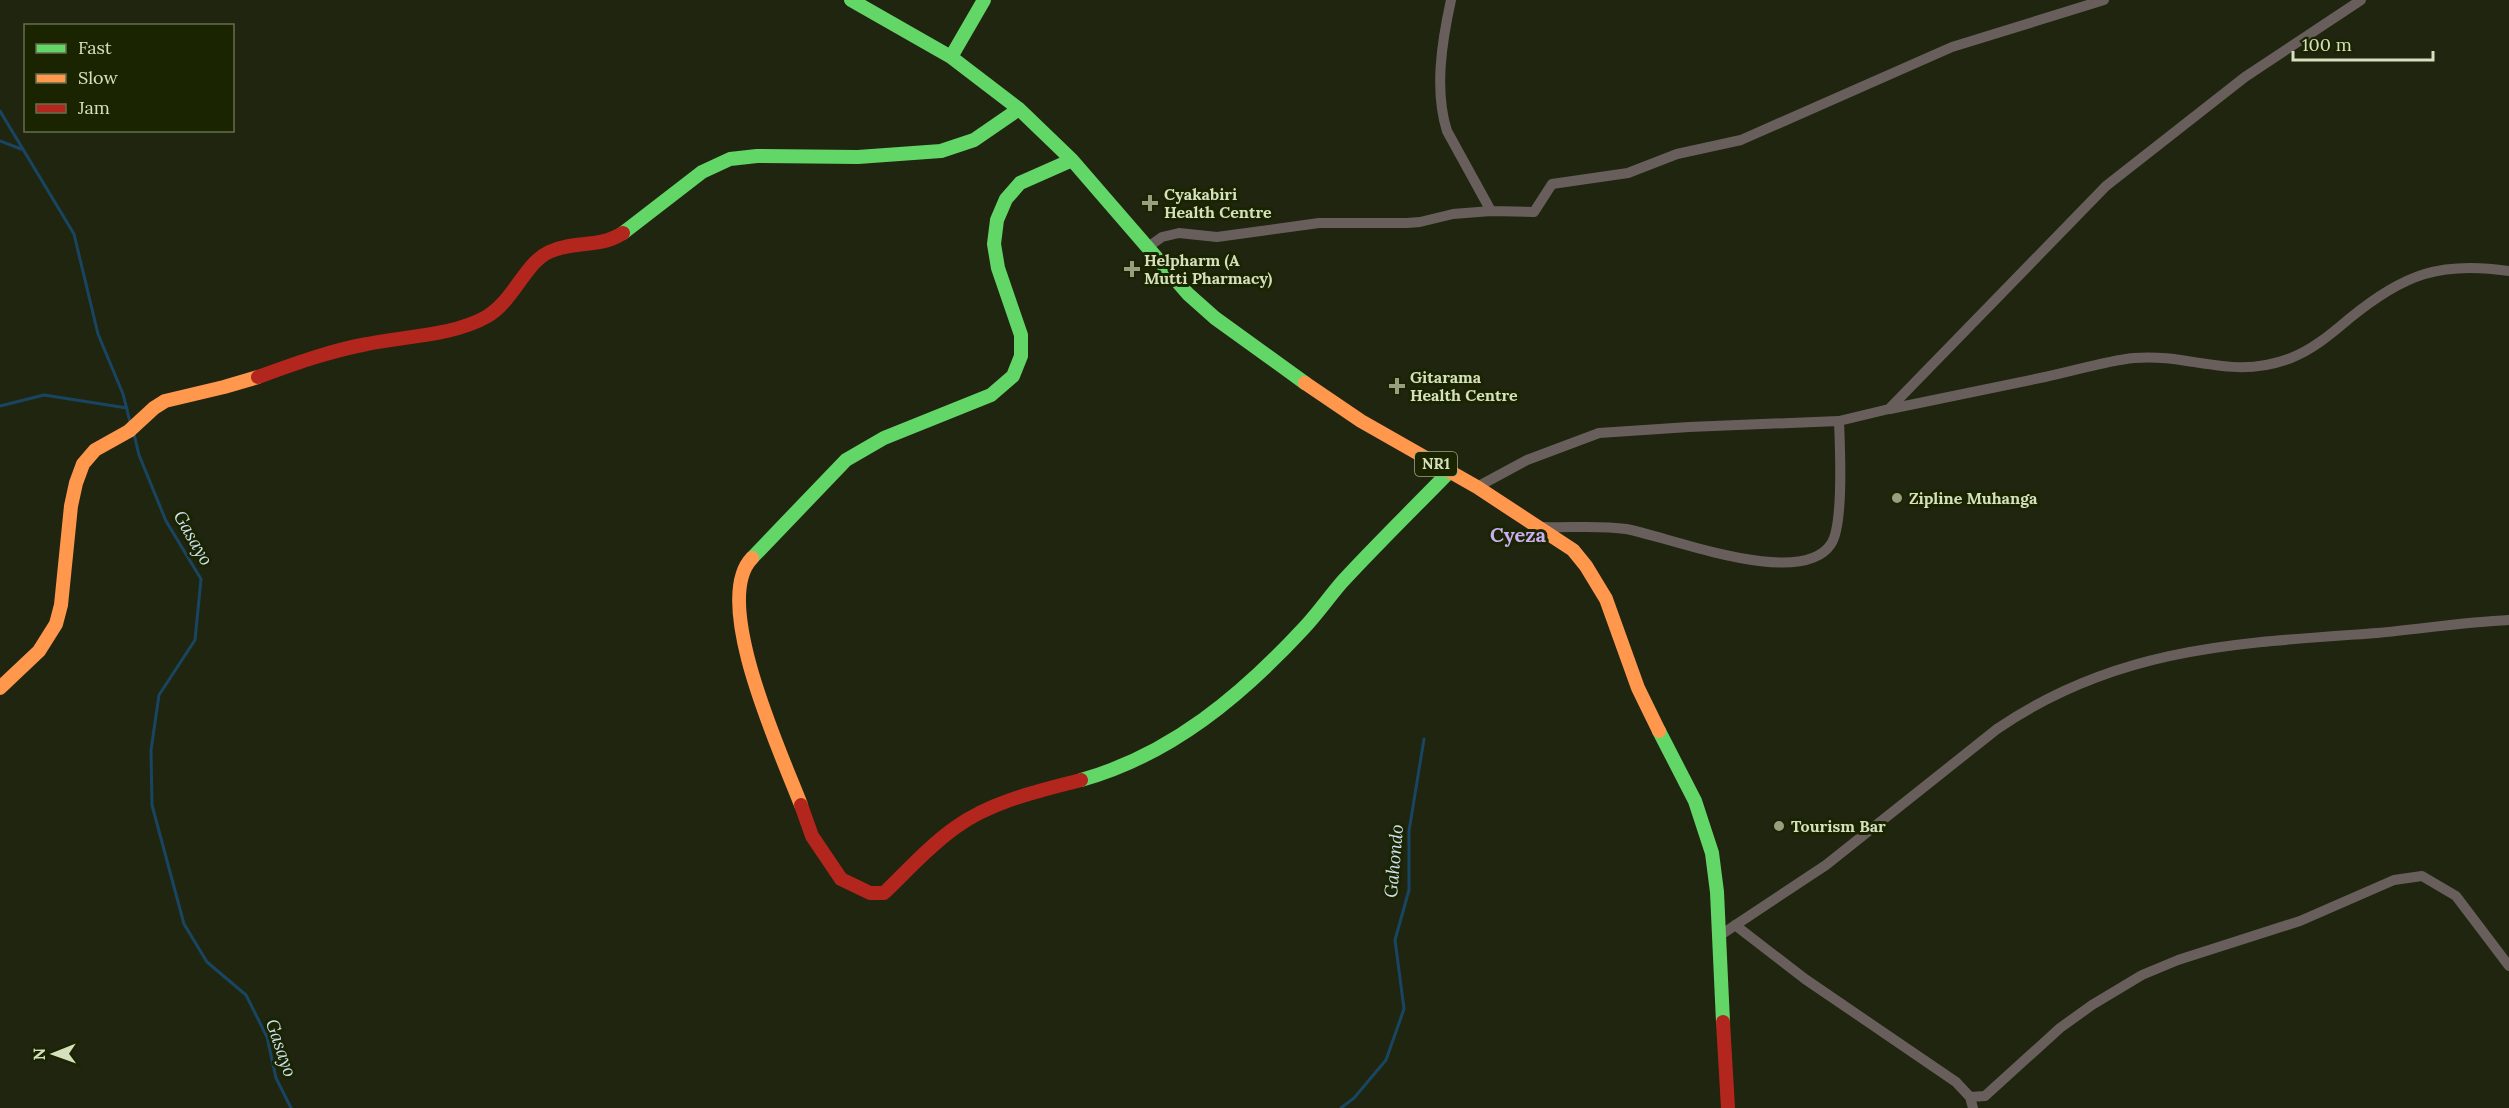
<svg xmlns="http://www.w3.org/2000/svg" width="2509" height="1108" viewBox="0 0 2509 1108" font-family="Lora,serif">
<rect width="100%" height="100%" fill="#202510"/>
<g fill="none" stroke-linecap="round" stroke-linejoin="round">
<path stroke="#184662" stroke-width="3" d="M0,111l74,123 24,100 25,60 7,28
M0,141l21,8
M0,406l44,-11 83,13
M134,434l5,21 27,66 35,58 -6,61 -36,55 -8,55 1,55 32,119 23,38 39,33 21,42 9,41 15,30
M1341,1108l13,-10 32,-38 18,-51 -9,-69 14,-50v-59l15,-92"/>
<path stroke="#685f5c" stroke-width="10" d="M1451,0c-9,41 -17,90 -4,131l44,80
M1148,247l14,-10 17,-4 38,4 102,-14h88l13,-1 33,-8 38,-3 43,1 18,-28 76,-11 49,-19 64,-14 211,-93 152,-47
M1890,409c52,-11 104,-21 155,-32 29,-6 60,-16 89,-19 57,-5 97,23 157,0 23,-9 41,-25 59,-40 54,-44 90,-57 159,-47
M1477,487l50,-27 72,-27 90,-6 150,-6 50,-12 217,-223 139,-109 116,-77
M1544,527c27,1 55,-2 82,2 44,8 175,61 205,15 13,-19 9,-97 8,-123
M1735,925l70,54 151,103 14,15 3,11
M1719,936l107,-71 171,-136c120,-82 240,-86 380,-96 44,-4 88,-11 132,-13
M1970,1097l15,-1 75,-68 32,-23 50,-30 36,-15 122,-39 94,-41 28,-4 34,20 53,70"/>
<path stroke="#63d668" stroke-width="14" d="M851,0l100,57 68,52 53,51 116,134 27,24 90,65
M951,57l33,-57
M623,233l79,-61 28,-13 27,-3 101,1 83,-6 33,-11 45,-31
M752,558l94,-98 38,-22 107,-43 22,-19 8,-20v-21l-23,-67 -4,-24 3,-24 9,-21 14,-16 52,-23
M1659,731l36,70 17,52 5,39 6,130
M1081,780c90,-25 161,-85 223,-152 14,-15 25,-31 38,-46 35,-38 72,-74 108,-111"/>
<path stroke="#ff974d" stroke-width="14" d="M1305,383l56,38 116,66 96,63 13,16 20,33 32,89 21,43
M752,558c-42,43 30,197 49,247
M0,688l39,-37 17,-27 5,-19 10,-99 5,-23 7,-19 12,-14 34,-19 25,-23 11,-7 59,-14 34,-10"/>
<path stroke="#b3261e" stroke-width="14" d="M258,377c36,-13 71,-26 109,-33 38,-8 85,-8 119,-27 27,-15 39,-54 63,-65 25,-12 49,-3 74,-19
M801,805l11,31 29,43 29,14h14c23,-22 45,-47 72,-66 36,-26 83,-36 125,-47
M1723,1022l5,86"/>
</g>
<g fill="#969f80" stroke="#1b2400" stroke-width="2">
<path d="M1147 194h6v6h6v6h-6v6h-6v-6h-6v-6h6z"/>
<path d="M1129 260h6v6h6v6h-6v6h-6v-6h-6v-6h6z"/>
<path d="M1394 377h6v6h6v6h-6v6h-6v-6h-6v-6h6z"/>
<circle cx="1897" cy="498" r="6"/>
<circle cx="1779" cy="826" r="6"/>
</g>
<g text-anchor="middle" stroke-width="6" stroke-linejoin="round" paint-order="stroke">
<rect fill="#1b2400" stroke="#9da884" stroke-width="1.5" x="1415" y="452" width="42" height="24" rx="4.5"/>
<g font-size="15" font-weight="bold" fill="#d5e0bc">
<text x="1436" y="469">NR1</text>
</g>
<g font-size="16" font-weight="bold" fill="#d5e0bc" stroke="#1b2400" text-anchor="start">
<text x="1164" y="200">Cyakabiri<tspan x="1164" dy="18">Health Centre</tspan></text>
<text x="1144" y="266">Helpharm (A<tspan x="1144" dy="18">Mutti Pharmacy)</tspan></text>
<text x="1410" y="383">Gitarama<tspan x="1410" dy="18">Health Centre</tspan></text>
<text x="1909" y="504">Zipline Muhanga</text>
<text x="1791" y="832">Tourism Bar</text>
</g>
<g font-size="18" font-style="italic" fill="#cce1f1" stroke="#1b2400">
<text transform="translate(193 538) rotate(60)" y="6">Gasayo</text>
<text transform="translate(1394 861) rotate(-85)" y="6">Gahondo</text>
<text transform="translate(281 1048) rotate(71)" y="6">Gasayo</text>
</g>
<g font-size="20" font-weight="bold" fill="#c9aff4" stroke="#1b2400">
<text x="1518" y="542">Cyeza</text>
</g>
</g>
<rect x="24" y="24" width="210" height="108" fill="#1b2400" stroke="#656f4b" stroke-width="1.5"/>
<rect x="36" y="44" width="30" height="9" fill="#63d668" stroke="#656f4b" stroke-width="1.5"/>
<text x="78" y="54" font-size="18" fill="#d5e0bc">Fast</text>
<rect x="36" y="74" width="30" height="9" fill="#ff974d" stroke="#656f4b" stroke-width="1.5"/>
<text x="78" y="84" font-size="18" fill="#d5e0bc">Slow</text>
<rect x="36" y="104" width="30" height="9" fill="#b3261e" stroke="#656f4b" stroke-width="1.5"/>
<text x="78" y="114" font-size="18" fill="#d5e0bc">Jam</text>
<g transform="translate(54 1054) rotate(269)" stroke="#1b2400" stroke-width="4.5" paint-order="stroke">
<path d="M0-4.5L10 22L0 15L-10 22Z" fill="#d5e0bc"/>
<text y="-9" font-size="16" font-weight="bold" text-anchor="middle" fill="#d5e0bc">N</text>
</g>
<path d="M2293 51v9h140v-9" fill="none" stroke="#d5e0bc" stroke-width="3"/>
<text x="2302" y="51" font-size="18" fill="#d5e0bc" stroke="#1b2400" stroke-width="4.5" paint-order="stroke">100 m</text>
</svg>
